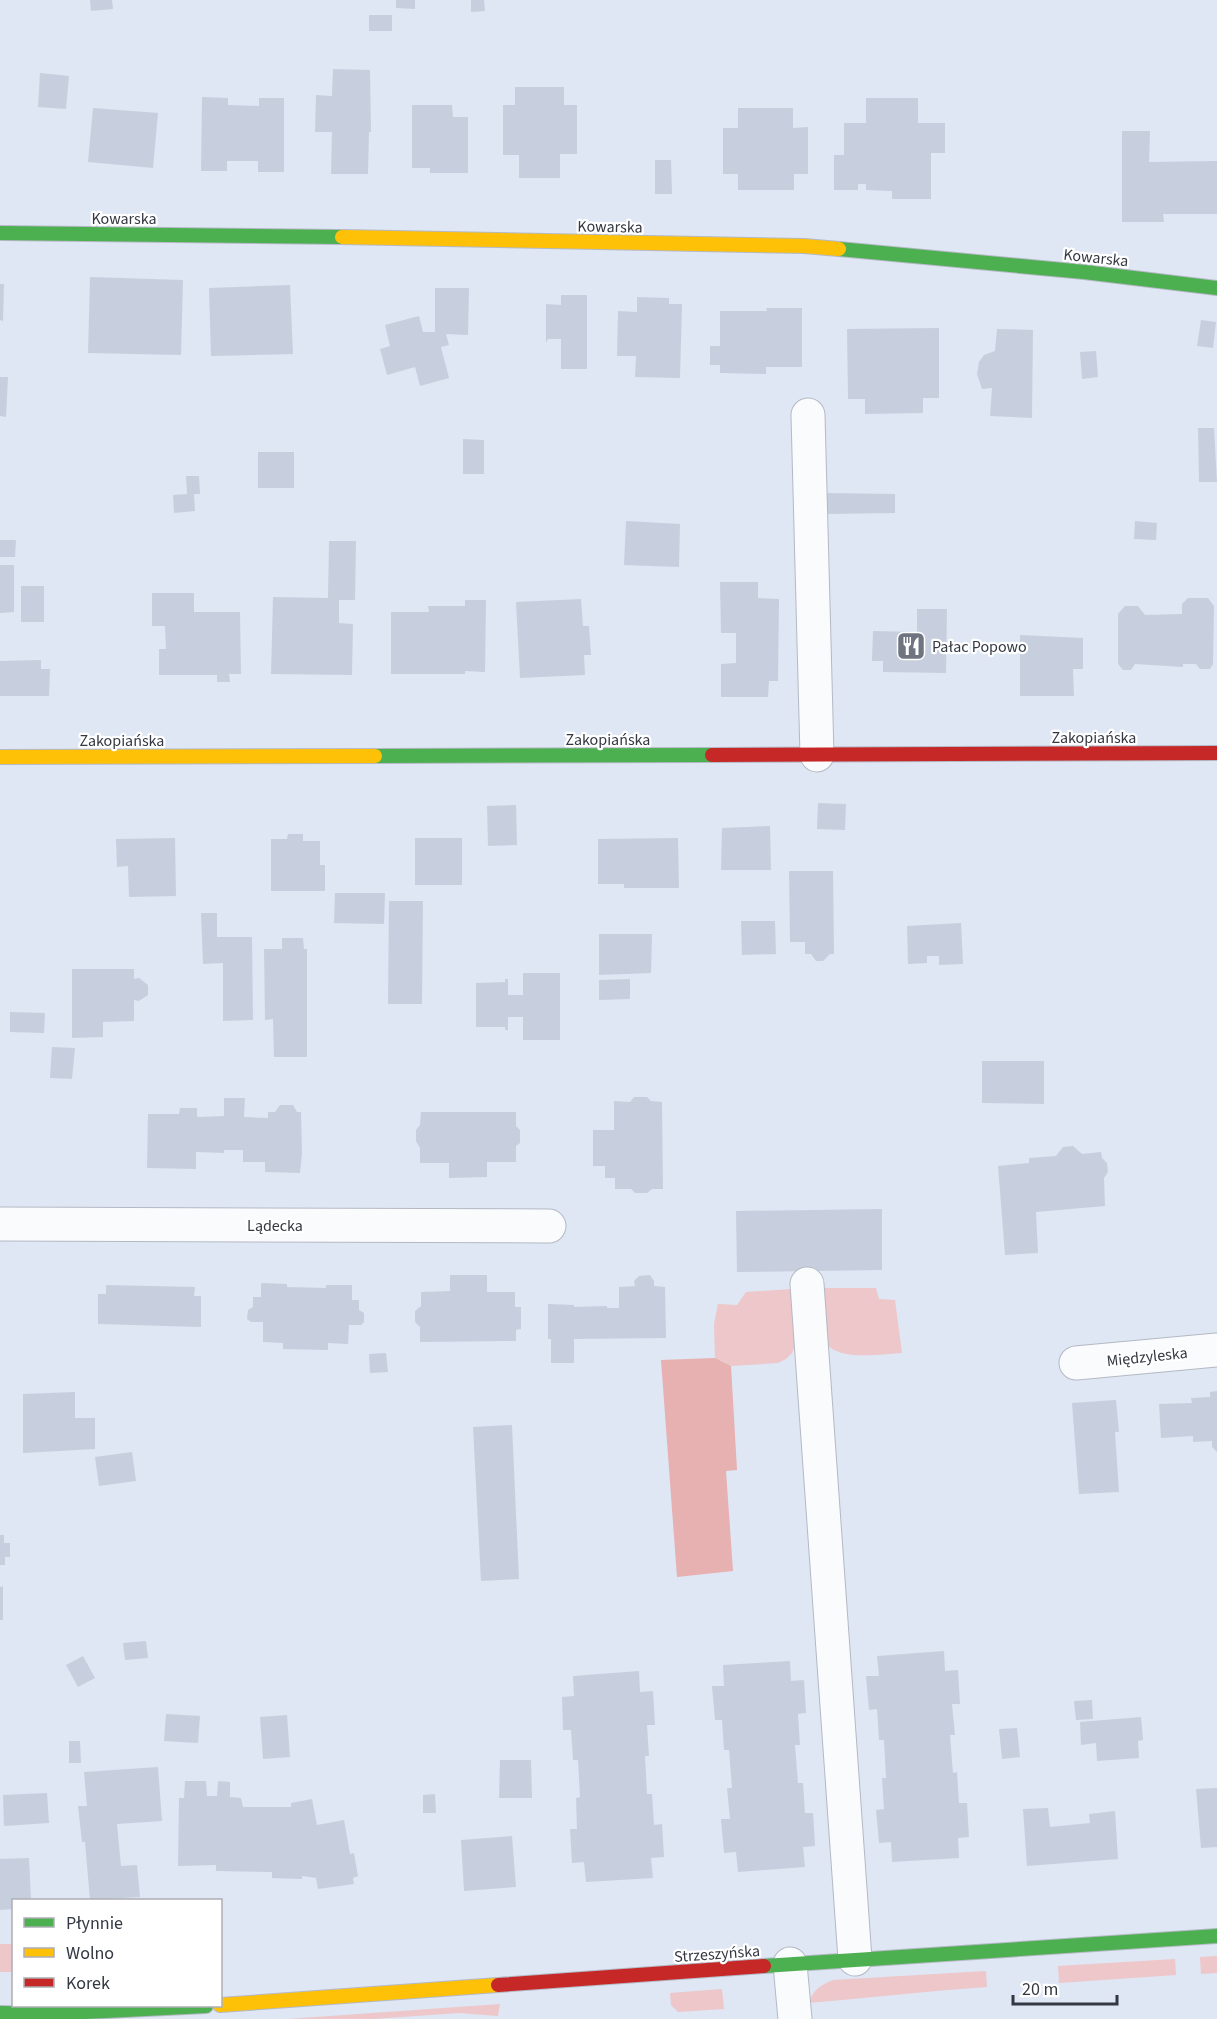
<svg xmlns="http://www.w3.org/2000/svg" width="1217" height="2019" viewBox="0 0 1217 2019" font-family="'Source Sans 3',sans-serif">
<rect width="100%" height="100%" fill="#dfe6f4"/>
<path fill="#edc7c9" d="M820,1288h56l3,11 16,1 7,53c-20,1 -67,9 -77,-12 -5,-12 -4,-39 -5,-53z
M792,1289l3,56 -3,8 -6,6 -8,4 -47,3 -16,-8 -1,-34 4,-20 19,1 9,-13z
M0,1944h13v28h-13z
M1217,1956v17l-16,1 -1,-17z
M1175,1959l1,16 -117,8 -1,-17z
M986,1971l1,16c-60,4 -119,11 -179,16 6,-13 12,-18 25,-23z
M722,1989l2,20 -46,3 -7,-7 -1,-12z
M500,2004l-2,12 -39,-3 -86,6h-86z"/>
<path fill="#e7b0b1" d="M715,1358l16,8 6,104 -11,1 7,100 -56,6 -16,-217z"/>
<path fill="#c7cfde" d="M90,0h22l1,9 -22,2z
M396,0h19v9l-19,-1z
M471,0h13l1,11 -14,1z
M369,15h23v16h-23z
M333,69l37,1 1,62h-2l-1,42h-37l1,-42h-17l1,-37 16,1z
M40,73l29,3 -3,33 -28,-2z
M515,87h49v18h13v49h-17v24h-41v-23h-16v-50h12z
M202,97l26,1v7l31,1v-8h25v74h-26v-11h-31v10h-26z
M866,98h52v25h27v30h-14v46h-39v-8l-26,-1v-6h-8v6h-24v-35h10v-32h22z
M412,105h40l1,12h15v56h-38v-5h-18z
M93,108l65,5 -5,55 -65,-6z
M738,108h55v20l15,-1v47h-14v16h-56v-16h-15v-46h15z
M1122,131h28l-1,31 68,-1v53h-54l1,8h-42z
M655,160h16l1,34h-17z
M90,277l93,3 -2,75 -93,-2z
M0,284h4l-1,37 -3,-1z
M290,285l3,69 -82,2 -2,-68z
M435,288h34l-1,47 -22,-1 3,11 -8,2 8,31 -29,8 -5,-19 -28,8 -7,-26 10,-3 -5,-21 34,-9 4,16h12z
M561,295h26v74h-26v-30h-13l-2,4v-39l15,1z
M637,297l32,1v6h13l-2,74 -45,-1 1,-21h-19l1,-45 19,1z
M766,308h36v59h-36v7l-46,-1v-8h-10v-19h10v-35h47z
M1201,320l15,2 -3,26 -16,-2z
M939,328v70h-16v15l-58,1v-15h-17l-1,-70z
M997,329l36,1 -1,88 -42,-2 2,-28 -10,1 -5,-15 2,-12 5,-7 11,-4z
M1096,351l2,26 -16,2 -2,-27z
M0,377h8l-2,40 -6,-1z
M1198,428h16l3,54h-18z
M463,439l21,1v34h-21z
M258,452h36v36h-36z
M186,476h13l1,18h-6l1,17 -21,2 -1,-18 14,-1z
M826,493l69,1v19l-68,1z
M626,521l54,3 -1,43 -55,-2z
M1135,521l22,2 -1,17 -22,-1z
M0,540h16l-1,17h-15z
M329,541h27l-1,59h-16v23l14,1 -1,51 -81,-1 2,-77 55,1z
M0,565h14v47l-14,1z
M720,582h38v16l21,1 -1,82h-9l-1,16h-47v-33l15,-1v-30h-15z
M21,586h23v36h-23z
M152,593h42v19h46l1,62h-12l1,8h-13v-7h-58v-26h7l-1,-23h-13z
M1188,598h20l6,8 -1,58 -3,5h-10l-4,-5h-13v3l-48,-3 -4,6h-8l-5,-6v-50l7,-8h13l7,9 37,-1v-10z
M581,599l2,27h6l2,29h-7l1,20 -65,3 -4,-76z
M465,600h21l-1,72 -20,-1v3h-74v-62h38l-1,-6h37z
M917,609h30l-1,64 -63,-1v-11h-11l1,-30 44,1z
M1020,635l63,3v31h-10l1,27h-54z
M41,660v9h9l-1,27h-49v-35z
M818,803l28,1 -1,26 -28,-1z
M516,805l1,40 -29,1 -1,-40z
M770,826l1,44h-50l1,-42z
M288,834h15v7h17v24h5v26h-54v-52h16z
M175,838l1,58 -47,1 -1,-31 -11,1 -1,-28z
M415,838h47v47h-47z
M678,838l1,50h-55v-4h-26v-45z
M789,871h44l1,83h-4l-7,7h-7l-5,-7h-6v-12h-15z
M335,893h50l-1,31 -50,-1z
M389,901h34l-1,103h-34z
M201,913h16v24h35l1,83 -30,1v-58l-20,1z
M741,921h34l1,33 -34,1z
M961,923l2,41 -24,1v-9h-12v7l-19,1 -1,-38z
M599,934h53l-1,39 -52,2z
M282,938h21l1,11h3v108h-33l-1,-38 -8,1 -1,-71h18z
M72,969h62v10l5,-1 9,7v10l-9,6 -5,-1v21l-31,1v15l-31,1z
M523,973h37v67h-37v-23h-15v13h-3v-3h-29v-44l29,-1v-3h3v16h15z
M630,979v20l-31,1v-20z
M10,1012l35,1 -1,20 -34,-1z
M52,1047l23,1 -3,31 -22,-1z
M982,1061h62v43l-62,-1z
M634,1097h13l4,4 11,1 1,87h-11l-5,4h-12l-4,-4h-16v-11h-10v-12h-12v-36h21v-29l16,1z
M224,1098h21l-1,19 24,1v-6h7l5,-7h13l4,7h4l1,41 -2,20 -35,-1v-10h-22v-12h-19v3l-28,-1v17l-49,-1 1,-54h31l1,-6h17v9l27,-1z
M421,1112h95v14l4,4v13l-4,3v16h-29v15l-38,1v-15h-29v-15l-4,-7v-11l4,-5z
M1073,1146l9,8 19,-2 1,6 5,5 1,9 -4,6 1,28 -69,6 2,41 -33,2 -7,-89 31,-3v-5l27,-2 7,-9z
M882,1209v61l-145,2 -1,-61z
M450,1275h37v17h28v15h6v22l-5,1v11l-96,1v-15l-5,-5v-11l6,-5v-14l29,-1z
M650,1275l4,6v5l11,1 1,51 -92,1v24h-23v-24h-3v-35l26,1v2l33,-1v2h12v-21l16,-1 -1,-5 5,-5z
M261,1283l26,1v3l39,1v-3h26v15h7v10l5,3v9l-3,3h-12l-1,19 -20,-1v7l-45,-1v-6l-20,-1v-20h-12l-4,-3 1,-9 5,-3v-10h8z
M106,1285l89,2 -1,9h7v31l-103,-3v-30h8z
M386,1353l2,19 -18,1 -1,-19z
M1217,1391v61l-5,-5v-6l-19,1v-6l-32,2 -2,-34 33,-1 -1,-5 19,-1v-5z
M75,1392v26h20v31l-72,4v-59z
M1116,1400l3,32h-4l4,60 -40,2 -7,-91z
M512,1425l7,154 -38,2 -8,-154z
M132,1452l4,29 -37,5 -4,-29z
M0,1535h4v8h6v14h-5v8h-5z
M3,1586v34h-3v-33z
M146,1641l2,17 -23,2 -2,-17z
M944,1651l1,20 13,-1 2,34h-8l3,31h-5l3,38 4,-1 2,31h8l2,34 -11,1 1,20 -67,4 -1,-20 -12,1 -3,-33 8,-1 -2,-31h4l-2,-38h-5l-2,-31 -8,1 -3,-34h13l-2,-20z
M83,1656l12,22 -17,9 -12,-22z
M790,1661l1,20 13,-1 2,33 -8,1 2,31h-5l3,38h5l2,30h8l2,33 -12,1 2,20 -67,5 -2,-20 -12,1 -3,-34h9l-3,-31h5l-3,-38h-5l-2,-30h-7l-3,-34h12l-1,-21z
M639,1671l1,21 13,-1 2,34h-8l2,31h-4l2,38h5l2,31 8,-1 2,33 -13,1 2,20 -67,4 -2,-20 -12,1 -2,-34h7l-1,-31 4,-1 -2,-37h-5l-2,-30h-8l-1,-33 12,-1 -1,-20z
M1092,1700l1,19 -17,1 -2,-19z
M166,1714l34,2 -2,27 -34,-2z
M287,1715l3,42 -27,2 -3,-42z
M1141,1717l2,23 -5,1 1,17 -42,3 -1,-18 -15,2 -1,-23z
M1017,1728l3,29 -18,2 -3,-30z
M69,1741h11l1,22h-12z
M500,1760h31l1,38h-33z
M158,1767l4,54 -45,3 4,42 16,-1 3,32 -50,3 -5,-58h-3l-4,-36h9l-3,-34z
M185,1781h21l1,15h10l1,-15 12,1v15l11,1 2,9h48v-4l21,-4 5,26 27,-5 6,34 4,-1 4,23 -5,2 1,6 -36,5 -2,-11 -14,-2v3l-30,-1v-6l-56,-1v-6l-38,1 1,-68h5z
M1217,1788v59l-16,1 -5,-59z
M47,1793l2,30 -45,3 -1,-31z
M435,1794l1,19h-13v-18z
M1048,1808l2,19 40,-4 -1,-9 26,-3 3,48 -91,7 -4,-57z
M512,1836l4,51 -52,4 -3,-51z
M29,1858l2,42h-17v9l-14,1v-51z"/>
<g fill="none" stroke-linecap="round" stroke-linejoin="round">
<g stroke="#b4b9c4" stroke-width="35">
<path id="street" d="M808,415l9,340
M0,1224l549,2
M807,1284l48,675
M1076,1363l141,-13
M790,1964l5,55"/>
</g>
<g stroke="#b4b9c4" stroke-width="16">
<path id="fast" d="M0,233l342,4
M839,249l245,23 133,16
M375,756l337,-1
M764,1966l453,-30
M0,2013l45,1 161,-8"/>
</g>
<g stroke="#b4b9c4" stroke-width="16">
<path id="slow" d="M342,237l462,9 35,3
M0,757l375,-1
M220,2005l278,-20"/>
</g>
<g stroke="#b4b9c4" stroke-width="16">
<path id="jam" d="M712,755l505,-2
M498,1985l266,-19"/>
</g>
<use href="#street" stroke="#fafbfd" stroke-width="33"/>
<use href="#fast" stroke="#4caf50" stroke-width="14"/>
<use href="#slow" stroke="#ffc107" stroke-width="14"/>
<use href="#jam" stroke="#c62828" stroke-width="14"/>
</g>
<defs>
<g id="restaurant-square" transform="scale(1.5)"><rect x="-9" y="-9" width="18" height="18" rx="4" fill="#6f7580" stroke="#fff"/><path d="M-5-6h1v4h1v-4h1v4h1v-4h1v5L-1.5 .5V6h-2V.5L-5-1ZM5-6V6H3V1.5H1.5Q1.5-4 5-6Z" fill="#fff"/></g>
</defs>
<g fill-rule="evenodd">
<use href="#restaurant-square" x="911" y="646"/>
</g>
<g text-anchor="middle" stroke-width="4.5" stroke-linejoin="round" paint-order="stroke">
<g font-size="16" fill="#333842" stroke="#fff">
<text x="124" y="224">Kowarska</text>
<text transform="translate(610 226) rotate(1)" y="6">Kowarska</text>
<text transform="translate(1096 257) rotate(6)" y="6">Kowarska</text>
<text x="1094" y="743">Zakopiańska</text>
<text x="608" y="745">Zakopiańska</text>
<text x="122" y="746">Zakopiańska</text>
<text x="275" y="1231">Lądecka</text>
<text transform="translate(1147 1356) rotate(-6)" y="6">Międzyleska</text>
<text transform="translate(717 1953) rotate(-4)" y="6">Strzeszyńska</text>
</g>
<g font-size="16" fill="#333842" stroke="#fff" text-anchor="start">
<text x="932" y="652">Pałac Popowo</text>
</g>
</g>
<rect x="12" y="1899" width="210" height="108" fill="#ffffff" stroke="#adafb3" stroke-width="1.5"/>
<rect x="24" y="1918" width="30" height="9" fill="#4caf50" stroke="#adafb3" stroke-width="1.5"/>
<text x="66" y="1929" font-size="18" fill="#333842">Płynnie</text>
<rect x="24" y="1948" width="30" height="9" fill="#ffc107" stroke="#adafb3" stroke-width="1.5"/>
<text x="66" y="1959" font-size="18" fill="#333842">Wolno</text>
<rect x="24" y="1978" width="30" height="9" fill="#c62828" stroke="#adafb3" stroke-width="1.5"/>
<text x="66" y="1989" font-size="18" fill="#333842">Korek</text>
<path d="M1013 1995v9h104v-9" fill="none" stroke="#333842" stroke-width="3"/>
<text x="1022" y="1995" font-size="18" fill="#333842" stroke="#ffffff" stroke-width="4.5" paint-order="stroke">20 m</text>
</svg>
